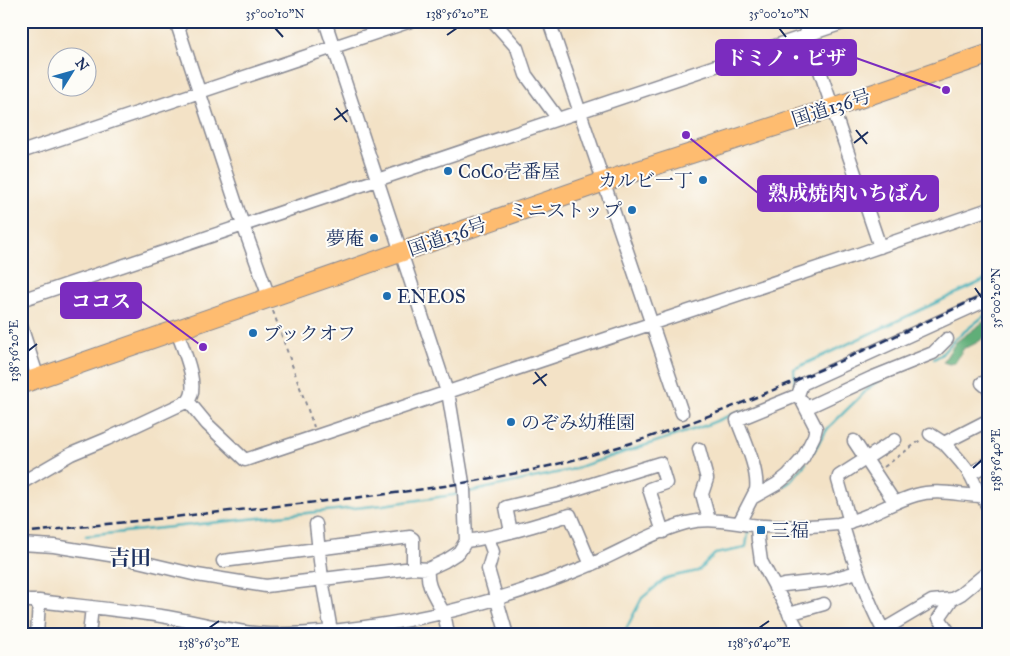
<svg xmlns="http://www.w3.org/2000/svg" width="1010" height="656" viewBox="0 0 1010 656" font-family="'IM FELL Great Primer','Noto Serif JP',serif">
<rect width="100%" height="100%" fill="#fdfcf7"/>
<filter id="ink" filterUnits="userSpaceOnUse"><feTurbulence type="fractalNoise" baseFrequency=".02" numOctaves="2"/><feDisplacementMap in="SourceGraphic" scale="10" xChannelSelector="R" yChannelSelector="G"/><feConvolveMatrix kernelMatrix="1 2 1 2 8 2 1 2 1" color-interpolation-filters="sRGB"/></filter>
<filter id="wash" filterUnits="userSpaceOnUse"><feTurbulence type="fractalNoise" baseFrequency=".0096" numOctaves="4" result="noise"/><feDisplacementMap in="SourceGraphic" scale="20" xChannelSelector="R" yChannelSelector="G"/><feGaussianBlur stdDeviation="1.12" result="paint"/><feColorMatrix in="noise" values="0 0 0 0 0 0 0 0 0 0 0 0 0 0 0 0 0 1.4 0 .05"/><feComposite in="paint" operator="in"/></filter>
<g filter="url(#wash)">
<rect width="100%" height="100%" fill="#f3e2c6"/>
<path fill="#60ae78" stroke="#3e6e6b" d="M989,318c0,4 1,10 -1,13 -2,8 -16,15 -24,17l-9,15 -6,1 -6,-2 13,-20z"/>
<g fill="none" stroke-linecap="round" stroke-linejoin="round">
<path stroke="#3cadb6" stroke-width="2.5" d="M934,359l7,-4 14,-16 34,-27
M795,387l-1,-18 195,-91
M813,452l15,-24 43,-42 7,-5
M784,486l7,-5 15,-18
M469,492l101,-22 134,-44 37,-15
M86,536l297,-31 77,-11
M623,635l19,-37 23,-19 5,-2 28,-6 17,-17 30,-6 1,-2 3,-18"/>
</g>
</g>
<g filter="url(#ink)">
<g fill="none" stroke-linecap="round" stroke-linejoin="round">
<g stroke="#878892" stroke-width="15">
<path id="minor" d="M176,21l67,204 26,72
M325,21l124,377 15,91 2,52 -7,11 -14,9 -17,8c-2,20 9,28 16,46 2,6 3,13 4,20
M493,21l24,27 9,27 32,44
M549,21l133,392
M803,21l77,226
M21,152l390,-131
M21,300l828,-279
M21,326l17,52
M176,329c6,17 25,58 12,72
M982,383l7,6
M806,408l65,-30 62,-25 14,-14
M930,434l14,9
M854,441l41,62
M699,449l8,30 -5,15 7,26
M970,474l19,-11
M21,483l50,-29 36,-15 81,-38 19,23 38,36 602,-202 142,-49
M978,496c-3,-22 -20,-37 -34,-53l45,-23
M982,496l7,13
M752,498l25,-14 11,-9 15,-17 11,-22 2,-8 -14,-27
M850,522l-12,-42 1,-4 56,-36
M739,523l17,-33c3,-20 -12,-51 -19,-70l61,-25 4,-11 187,-85
M842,523c11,37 23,73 41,107l49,-29 20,-2 9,-5 28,-23
M316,524l6,55 9,52
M757,526l1,14 3,21 40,74
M511,532l-5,-25 54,-13 100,-31 6,20 -17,6 14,43
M488,538l5,14 -5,17 19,66
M466,541c36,-5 69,-16 104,-26l21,50
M21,544l33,2 62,10 81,19 69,11 147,-18 15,1
M223,561l187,-24 3,2v29
M775,588l9,-3 45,-5 28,-8
M21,601h18c41,5 81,9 122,15 31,5 61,13 92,17 25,3 62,0 88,-3 82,-9 161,-29 237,-60 36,-14 71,-37 108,-47 29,-7 51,2 78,3 24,2 50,0 74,-2 28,-4 50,-21 78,-29 24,-7 48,2 73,1
M789,614l35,-10
M37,635l2,-34
M89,635l3,-28
M951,635l-12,-17 13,-19"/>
</g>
<g stroke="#878892" stroke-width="21">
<path id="highway" d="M21,384l582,-202 229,-74 157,-54"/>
</g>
<path stroke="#878892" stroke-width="2" stroke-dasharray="4 4" stroke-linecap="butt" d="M273,311l41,116
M884,467l38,-28"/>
<use href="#minor" stroke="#fff" stroke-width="12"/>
<use href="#highway" stroke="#febc70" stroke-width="19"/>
<path stroke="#1b2f5e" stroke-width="2.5" stroke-dasharray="8 4" stroke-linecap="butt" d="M21,533c89,-9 178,-19 267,-28 96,-10 195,-21 289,-46 144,-39 276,-104 412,-166"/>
</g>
</g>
<path fill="none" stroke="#1b2f5e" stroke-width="2" d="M275,28l8,9M779,28l7,9M447,35l10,-7M336,108l11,14M334,120l14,-10M856,130l11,14M854,143l14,-11M975,288l7,10M28,351l9,-7M535,372l11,14M533,384l14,-10M973,468l9,-8M209,628l10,-7M759,628l10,-7"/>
<g fill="#1f6fb2" stroke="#fdfcf7" stroke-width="2">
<circle cx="448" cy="171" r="5"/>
<circle cx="703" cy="180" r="5"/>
<circle cx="632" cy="210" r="5"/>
<circle cx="374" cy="238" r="5"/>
<circle cx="387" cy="296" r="5"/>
<circle cx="253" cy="333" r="5"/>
<circle cx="511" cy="422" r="5"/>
<rect x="756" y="525" width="10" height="10" rx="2.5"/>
</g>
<g text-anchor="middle" stroke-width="4" stroke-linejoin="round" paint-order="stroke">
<g font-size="19" fill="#1b2f5e" stroke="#fdfcf7">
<text transform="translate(831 107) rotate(-18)" y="7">国道136号</text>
<text transform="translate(447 236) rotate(-19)" y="7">国道136号</text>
</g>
<g font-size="19" fill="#1b2f5e" stroke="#fdfcf7" text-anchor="start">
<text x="458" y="178">CoCo壱番屋</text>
<text x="693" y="187" text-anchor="end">カルビ一丁</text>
<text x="622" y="217" text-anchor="end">ミニストップ</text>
<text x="364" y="245" text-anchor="end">夢庵</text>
<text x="397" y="303">ENEOS</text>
<text x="263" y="340">ブックオフ</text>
<text x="521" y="429">のぞみ幼稚園</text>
<text x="771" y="537">三福</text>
</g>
<g font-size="21" font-weight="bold" fill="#1b2f5e" stroke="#fdfcf7">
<text x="130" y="565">吉田</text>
</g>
</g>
<path fill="none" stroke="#7b2cbf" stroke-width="2" d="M946 90L856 58M686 135L758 193M203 347L141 301"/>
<g fill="#7b2cbf" stroke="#fdfcf7" stroke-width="2">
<circle cx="946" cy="90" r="5"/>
<circle cx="686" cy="135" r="5"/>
<circle cx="203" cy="347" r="5"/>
</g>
<g fill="#7b2cbf" stroke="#7b2cbf" stroke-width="2">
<rect x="716" y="40" width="140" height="35" rx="5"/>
<rect x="758" y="176" width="180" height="35" rx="5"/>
<rect x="61" y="283" width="80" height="35" rx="5"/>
</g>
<g font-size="20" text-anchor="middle" font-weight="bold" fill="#fff">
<text x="786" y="65">ドミノ・ピザ</text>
<text x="848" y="200">熟成焼肉いちばん</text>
<text x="101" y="308">ココス</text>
</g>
<rect width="1010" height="656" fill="none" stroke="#fdfcf7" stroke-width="55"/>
<g transform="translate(72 72) rotate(53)"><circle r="24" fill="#fdfcf7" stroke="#a3aaba"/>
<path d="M0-4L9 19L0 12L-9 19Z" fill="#1f6fb2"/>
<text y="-8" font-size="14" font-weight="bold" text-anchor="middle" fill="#1b2f5e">N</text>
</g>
<rect x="28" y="28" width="954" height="600" fill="none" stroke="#1b2f5e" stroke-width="2"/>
<g font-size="12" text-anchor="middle" fill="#1b2f5e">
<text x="275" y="18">35°00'10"N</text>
<text x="457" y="18">138°56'20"E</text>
<text x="779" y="18">35°00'20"N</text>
<text transform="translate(996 298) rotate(-90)" y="4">35°00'20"N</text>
<text transform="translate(14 351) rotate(-90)" y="4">138°56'20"E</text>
<text transform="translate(996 460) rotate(-90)" y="4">138°56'40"E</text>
<text x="209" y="647">138°56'30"E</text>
<text x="759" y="647">138°56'40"E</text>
</g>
</svg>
